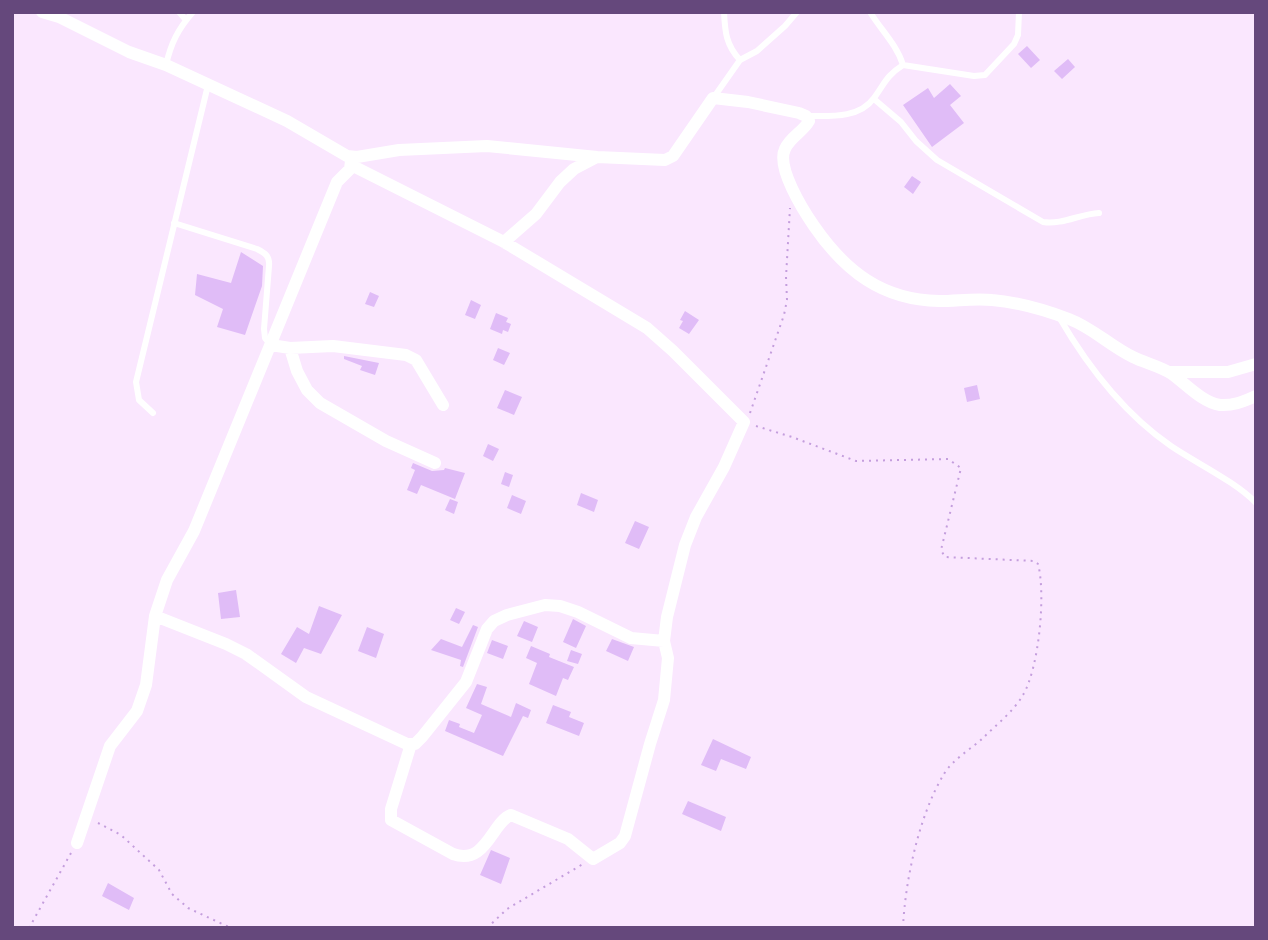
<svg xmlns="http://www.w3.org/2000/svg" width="1268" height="940" viewBox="0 0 1268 940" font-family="Manrope,sans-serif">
<rect width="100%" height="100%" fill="#fae7fe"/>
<path fill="#e0bcf7" d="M1027,46l13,14 -9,8 -13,-14z
M1068,59l7,8 -13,12 -8,-8z
M950,84l11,12 -11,9 14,18 -32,24 -29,-42 25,-17 6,10z
M912,176l9,6 -8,12 -9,-7z
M241,252l22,14 -1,20 -17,49 -28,-8 6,-18 -28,-14 2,-21 34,9z
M370,292l9,4 -5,11 -9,-3z
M471,300l10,5 -6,14 -10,-4z
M685,311l14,9 -10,14 -10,-6 4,-7 -3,-1z
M496,313l12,5 -2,4 5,2 -3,8 -5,-2 -1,4 -12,-5z
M498,348l12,5 -6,12 -11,-5z
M344,356l35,7 -4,12 -15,-5 2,-4 -18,-7z
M977,385l3,14 -13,3 -3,-14z
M505,390l17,7 -8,18 -17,-7z
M488,444l11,5 -6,12 -10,-5z
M413,463l19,8 12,-1 1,-2 20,5 -10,26 -34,-14 -4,9 -10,-4 8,-20 -4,-2z
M505,472l8,3 -4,12 -8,-3z
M581,493l17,7 -4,12 -17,-7z
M512,495l14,6 -5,13 -14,-6z
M450,499l8,3 -4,12 -9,-4z
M635,521l14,6 -10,22 -14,-6z
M236,590l4,27 -19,2 -3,-26z
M319,606l23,9 -21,39 -17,-6 -8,15 -15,-9 16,-27 12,7z
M456,608l9,4 -6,12 -9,-4z
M573,619l13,7 -10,22 -13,-6z
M524,621l14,6 -6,15 -15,-6z
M473,625l5,2 -15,40 -3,-1 1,-6 -30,-10 10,-11 21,8z
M367,627l17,7 -8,24 -18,-7z
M612,639l22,8 -6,14 -22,-10z
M492,640l16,6 -5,13 -16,-6z
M531,646l19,8 -1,3 25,10 -6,13 -5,-2 -7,18 -27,-12 8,-21 -11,-5z
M571,650l11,4 -4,10 -11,-3z
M477,684l10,3 -6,17 30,13 5,-14 15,7 -3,8 -5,-2 -20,40 -58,-25 4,-11 11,4 -1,3 15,6 8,-18 -16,-7z
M553,705l18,7 -2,5 15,6 -5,13 -33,-13z
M713,739l38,18 -5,12 -25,-10 -5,12 -15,-6z
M688,801l38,16 -5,14 -39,-17z
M491,850l19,8 -9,26 -21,-9z
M108,883l26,15 -5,12 -27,-14z"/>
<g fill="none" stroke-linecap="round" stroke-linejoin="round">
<path stroke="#c49edd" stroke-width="2" stroke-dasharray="2 5" stroke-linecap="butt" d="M750,413l34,-98 3,-15 -1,-23 4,-69
M756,426l36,11 64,24 92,-2 13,9 -20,82 4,7 89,4 4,3c8,30 1,104 -15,131 -9,16 -27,30 -40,43 -12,11 -31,22 -39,36 -25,41 -39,107 -41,154
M98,823l23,12 38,35 13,24 16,14 43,20
M29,928l42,-75
M487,928l20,-19 76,-45"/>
<path stroke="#fff" stroke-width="6" d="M179,12l7,8
M724,12c1,20 2,33 16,48
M870,12c11,18 27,33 33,53
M166,65c5,-22 12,-36 27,-53
M714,97l26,-37 17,-9 28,-25 12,-14
M874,99l27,23 15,19 21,19 106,62c19,3 37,-8 56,-9
M806,116c23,0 53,3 68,-18 11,-15 12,-22 29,-33l71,11 11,-1 29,-31 4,-9 1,-23
M174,223l83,26c8,4 13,7 12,17l-5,63 1,9 5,6
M1059,317c29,50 64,96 112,129 25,17 65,36 85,57
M153,413l-14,-13 -3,-18 72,-297"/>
<path stroke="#fff" stroke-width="12" d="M42,12l17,5 70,35 37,13 121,56 60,35 10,1 42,-7 88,-4 110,11 68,3 8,-4 40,-58 35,4 51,11 7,3 3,5c-6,11 -19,16 -24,28 -9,18 18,61 29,77 31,45 68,74 125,75 18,0 36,-3 53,-1 26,2 53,10 77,19 24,9 41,27 64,38 12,6 27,9 39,17 14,10 30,28 48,31 14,1 24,-4 36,-9
M351,165l153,77 143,86 26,23 71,71 -20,45 -28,50 -11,28 -18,72 -3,24 4,17 -4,42 -14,44 -25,92 -5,7 -27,16 -25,-20 -57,-24c-19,7 -25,51 -58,39l-62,-34v-11l20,-65
M504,242l32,-28 24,-32 14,-13 21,-11
M271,345l19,3 43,-2 73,9 10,5 27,45
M290,348l7,23 10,19 13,13 66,38 49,22
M1169,372h59l28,-8
M155,616l71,28 20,10 60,43 101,47h8l7,-7 44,-55 21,-53 7,-8 13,-6 38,-10 15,1 18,6 53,26 33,3
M77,843l33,-97 27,-35 9,-26 9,-69 12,-36 27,-49 143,-349 13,-13 1,-8"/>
</g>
<rect width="1268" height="940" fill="none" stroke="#65487c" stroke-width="28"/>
</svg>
